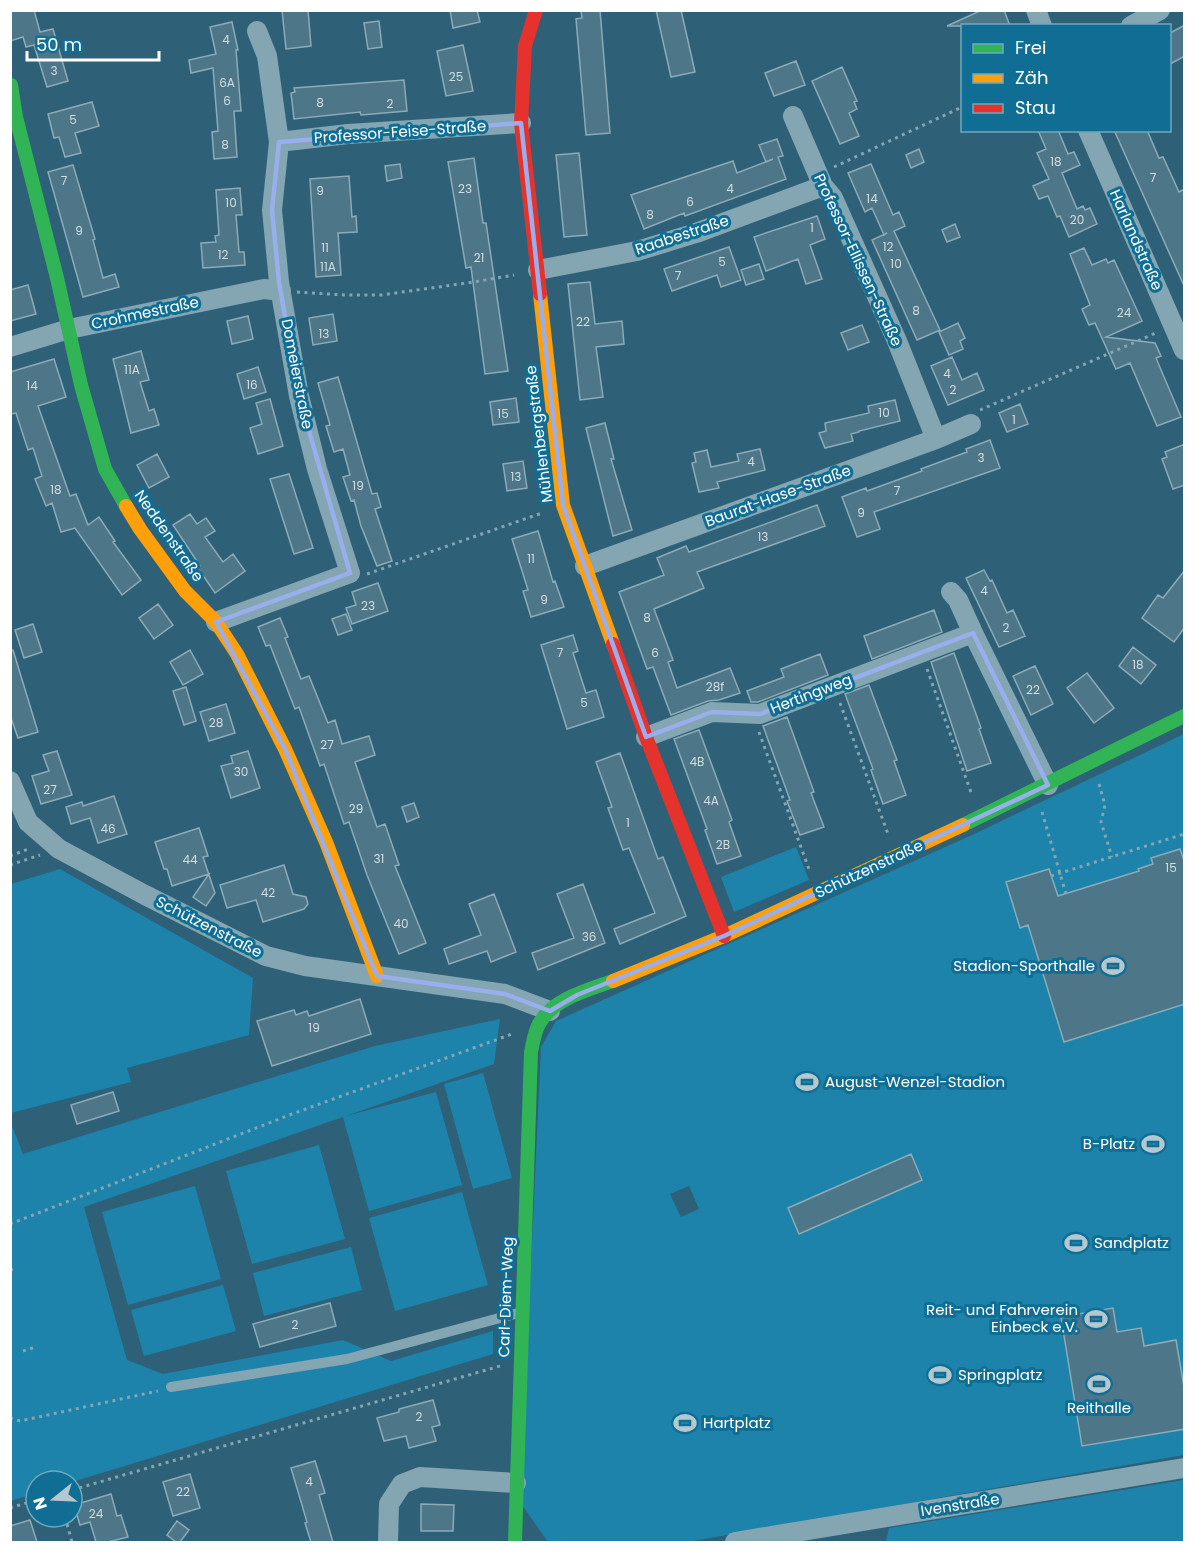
<svg xmlns="http://www.w3.org/2000/svg" width="1195" height="1553" viewBox="0 0 1195 1553" font-family="Poppins,sans-serif">
<rect width="100%" height="100%" fill="#2e6177"/>
<path fill="#1d83aa" fill-rule="evenodd" d="M1184,734v721l-497,87h-139l-28,-40 21,-455 15,-26 414,-185zM689,1186l10,23 -18,8 -11,-23z
M796,847l13,33 -75,32 -13,-35z
M60,869l193,109 -4,57 -122,33 4,14 -120,31v-229z
M500,1019l-6,45 -148,52 90,-24 26,93 -93,26 -26,-94 -259,90 43,153 36,14 180,-34 48,21 102,-30v23l-421,128 -36,-1v12l-25,8 -1,-380 13,33 352,-108z
M483,1073l29,105 -39,11 -29,-105z
M319,1145l26,94 -93,25 -26,-93z
M195,1186l26,93 -93,26 -26,-93z
M462,1192l26,93 -93,26 -26,-93z
M351,1247l11,43 -98,26 -11,-43z
M223,1285l13,46 -92,25 -13,-46z
M1184,1480v62h-298l3,-14z"/>
<path fill="#4d7688" stroke="#8cabb7" stroke-width="1.5" d="M10,10h24l6,22 13,-3 15,52 -21,6 -13,-42 -8,2 -3,-10 -13,4z
M282,10h26l3,36 -25,3z
M450,10h27l3,12 -27,6z
M581,10h19l10,123 -24,2 -10,-116 6,-1z
M656,10h25l14,62 -24,5z
M982,10h22l6,16h-63z
M379,21l3,26 -14,2 -4,-26z
M232,22l6,28h-2l5,61h-7l3,46 -23,2 -2,-27 6,-1 -5,-63 -22,5 -2,-13 27,-6 -6,-27z
M1185,25v31l-15,8v-31z
M463,45l10,46 -27,5 -9,-45z
M796,61l9,24 -31,11 -9,-23z
M842,67l15,34 -3,1 3,7 -8,4 10,23 -19,8 -28,-63z
M404,80l3,31 -46,4 -1,-3 -66,7 -3,-26 4,-1 -1,-4z
M92,102l7,24 -24,7 6,20 -16,4 -6,-20 -5,1 -6,-24z
M1038,130h20l10,24 6,-2 6,13 -18,8 15,36 6,-3 2,4 5,-2 7,16 -28,13 -9,-21 -3,1 -9,-21 -9,3 -6,-13 16,-7 -12,-26 9,-4z
M1114,130h33l12,28 4,-1 16,35 6,-3v99z
M777,139l6,17 -5,1 8,22 -101,37 -1,-3 -40,16 -13,-34 102,-34 4,12 36,-14 -7,3 -7,-17z
M919,149l5,13 -13,6 -5,-13z
M579,153l8,82 -23,2 -8,-82z
M474,158l9,65h3l22,148 -23,3 -14,-107 -5,1 -18,-106z
M400,164l2,14 -15,3 -2,-15z
M871,164l22,51 6,-3 6,14 -11,5 46,99 -23,10 -45,-100 15,-7 -3,2 -12,-27 -7,4 -17,-39z
M73,165l22,74 -2,1 10,38 12,-4 4,13 -36,10 -35,-125z
M349,176l3,41 4,-1 1,16 -19,1 3,42 -25,2 -6,-98z
M240,188l2,27h-6l3,37h5l1,13 -42,3 -2,-25 15,-1 -1,-6 4,-1 -3,-45z
M817,216l8,23 -15,6 12,34 -16,5 -8,-25 -32,12 -12,-34z
M955,224l5,13 -13,5 -5,-12z
M729,247l12,33 -20,7 -4,-12 -45,16 -8,-22z
M1084,248l8,17 14,-6 2,4 6,-3 28,61 -36,16 49,6 6,13 -5,2 25,59 -24,9 -27,-63 -14,6 -21,-46 -6,2 -7,-16 8,-4 -20,-51z
M759,264l5,15 -18,6 -5,-15z
M590,282l5,42 27,-3 2,23 -28,3 7,50 -23,3 -12,-116z
M28,285l8,29 -26,7v-31z
M333,314l4,27 -24,4 -4,-27z
M248,316l5,23 -21,5 -5,-23z
M958,323l7,15 -5,3 3,8 -14,6 -10,-23z
M862,325l7,17 -21,8 -7,-17z
M141,351l8,29 -9,2 9,29 5,-2 5,16 -28,8 -18,-74z
M952,357l10,23 15,-7 7,17 -36,15 -17,-39z
M54,359l12,38 -28,9 32,90 6,-2 12,31 11,-8 16,24 -2,1 28,38 -19,15 -47,-67 -14,4 -9,-29 -6,3 -11,-27 7,-3 -9,-28 -5,2 -12,-37 -6,1v-42z
M258,367l8,25 -22,7 -7,-25z
M338,377l34,117 5,-1 4,14 -6,2 17,52 -15,5 -16,-40 -7,-26 -3,1 -8,-24 7,-2 -7,-26 -9,3 -8,-26 4,-1 -12,-42z
M516,398l3,24 -26,3 -3,-23z
M270,399l13,47 -25,8 -8,-26 12,-4 -6,-21z
M895,400l5,21 -41,10v1l-8,2 2,7 -28,7 -6,-15 7,-2 -1,-8 44,-10 -1,-7z
M1020,404l8,20 -21,8 -8,-19z
M605,423l9,36h-3l21,71 -19,6 -27,-108z
M990,440l10,28 -126,44 6,17 -23,8 -15,-40 24,-9 1,3 55,-20 -1,-2 46,-17 -1,-3z
M1185,444v41l-12,4 -11,-30 5,-2 -2,-5z
M760,449l5,21 -48,12 2,6 -20,4 -7,-29 4,-1 -2,-9 13,-3 4,17 28,-6 -2,-7z
M157,454l12,23 -20,11 -12,-23z
M523,461l4,27 -20,3 -4,-27z
M289,474l24,74 -19,6 -24,-75z
M817,505l8,21 -128,46 7,16 -50,21 19,51 -5,2 9,26 53,-20 10,25 -21,7 -11,1 -37,14 -18,-48 -6,2 -28,-77 45,-17 -7,-17 29,-12 3,6z
M190,514l7,10 9,-6 9,13 -10,6 18,25 10,-8 12,17 -30,22 -17,-25 2,-2 -27,-41z
M538,531l15,51 2,-1 9,26 -33,10 -8,-26 5,-1 -16,-51z
M984,570l6,11 2,-1 15,33 6,-3 12,26 -26,11 -33,-69z
M1185,570v57l-11,15 -32,-24 16,-23 5,3z
M378,583l10,28 -36,13 -6,-16 10,-3 -4,-13z
M158,604l15,21 -19,14 -15,-21z
M934,610l8,22 -70,27 -8,-23z
M346,614l6,16 -14,5 -6,-16z
M280,618l8,19 -3,1 16,41 8,-3 19,47 7,-3 7,24 27,-8 6,19 -20,7 22,65 8,-3 14,41 -4,1 31,77 -27,11 -32,-79 -18,-53 -5,2 -20,-60 -4,2 -21,-59 -4,2 -25,-64 -4,1 -8,-19z
M33,624l9,28 -18,6 -9,-28z
M573,635l5,16 -5,2 13,40 10,-3 8,27 -37,12 -26,-84z
M1133,647l23,18 -15,19 -22,-18z
M13,650l25,82 -20,6 -8,-23v-64z
M190,650l13,24 -20,11 -13,-23z
M954,653l27,75 -2,1 12,34 -24,8 -36,-109z
M820,654l8,21 -70,27h-7l-4,-11 37,-14 -3,-8z
M1035,666l18,38 -22,11 -18,-39z
M1087,673l27,35 -20,15 -27,-35z
M869,685l28,75 -3,1 12,34 -23,9 -12,-34 2,-1 -28,-75z
M186,687l10,34 -12,4 -11,-34z
M226,704l9,29 -26,8 -9,-29z
M787,717l27,75 -3,1 13,34 -24,8 -13,-34 3,-1 -27,-74z
M699,730l33,90 -3,2 12,34 -24,8 -12,-34 2,-1 -33,-90z
M57,751l15,44 -31,9 -9,-28 17,-5 -6,-16z
M248,751l12,37 -29,10 -10,-32 12,-3 -2,-7z
M620,753l38,106 5,-2 23,59 -66,28 -6,-15 41,-16 -26,-65 -6,2 -15,-42 4,-1 -16,-45z
M114,796l13,38 -29,9 -8,-25 -19,6 -5,-17 16,-5 1,4z
M414,803l5,14 -12,5 -5,-15z
M199,828l9,28 -5,1 12,36 -9,13 -13,-9 16,-23 -37,12 -5,-17h-3l-9,-27z
M1180,849l5,14v141l-121,38 -36,-117 -8,3 -14,-46 43,-13 9,27 81,-25 -1,-2 15,-5 -2,-6z
M284,865l9,29 13,3 2,7 -4,5 -41,13 -7,-22 -29,8 -7,-23z
M583,884l22,59 -67,27 -6,-17 42,-15 -17,-44z
M494,894l22,58 -25,10 -4,-11 -38,13 -5,-15 37,-14 -12,-31z
M360,999l11,35 -99,32 -15,-45 37,-11 2,5 11,-4 2,5z
M113,1092l6,19 -42,13 -6,-19z
M911,1154l11,26 -123,54 -11,-26z
M330,1303l6,23 -76,21 -7,-23z
M1113,1308l4,24 24,-4 3,18 32,-6 9,53v36l-103,17 -21,-129z
M433,1400l7,25 -8,2 4,14 -27,7 -3,-12 -22,5 -7,-23 22,-6v-3z
M315,1461l10,32 -6,2 14,47h-22l-6,-19 2,-1 -16,-54z
M190,1474l10,34 -27,8 -10,-34z
M111,1494l6,22 4,-1 7,22 -20,5h-12l-6,-20 -10,3 -6,-20z
M421,1504l33,1 -1,26h-32z
M30,1520l7,22h-27v-16z
M177,1521l12,9 -9,12h-4l-9,-7z"/>
<g fill="none" stroke-linecap="round" stroke-linejoin="round">
<path stroke="#84a5b2" stroke-width="3" stroke-dasharray="3 4.5" stroke-linecap="butt" d="M834,167l128,-60
M297,292l47,3h37l93,-13 40,-7
M980,410l178,-78
M367,574l175,-61
M927,669l45,126
M840,703l48,131
M759,732l51,140
M1099,784l6,21 -4,17 11,35
M1042,812l24,82
M10,856l21,-8
M10,865l30,-10
M1051,876l133,-42
M10,1224l282,-110 220,-80
M10,1270l4,-1
M23,1351l13,-4
M10,1418l10,3 138,-30
M72,1490l428,-124
M10,1508l26,-8
M65,1517l7,25"/>
<path stroke="#84a5b2" stroke-width="10" d="M171,1387l176,-28 175,-47"/>
<path stroke="#84a5b2" stroke-width="20" d="M1036,10l6,16
M1131,26l29,-16
M793,116l30,70 10,12 64,143 39,98
M1088,130l96,220
M279,142l69,-8 173,-11
M538,270l99,-19 59,-18 127,-47
M10,347l59,-18 195,-40 17,2
M585,566l351,-127 35,-15
M951,592l7,8 15,33
M216,622l134,-49 -33,-104 -18,-73 -20,-114 -7,-72 7,-68 -12,-86 -10,-25
M646,737l66,-25 48,2 213,-81 75,152
M10,781l18,41 31,27 86,46 121,61 39,10 200,28 45,17
M388,1542l1,-38 13,-20 18,-7 96,6
M735,1542l449,-74"/>
<path stroke="#30b455" stroke-width="14" d="M11,85l5,32 41,161 24,107 24,84 21,37
M963,825l221,-109
M515,1542l16,-490c2,-9 3,-19 8,-28 13,-25 49,-34 74,-43"/>
<path stroke="#ff9f0a" stroke-width="14" d="M540,294l23,211 50,139
M126,506l14,23 45,62 31,31 21,32 48,95 41,93 51,134
M613,981l111,-45 239,-111"/>
<path stroke="#e5322d" stroke-width="14" d="M536,10l-11,36 -4,77 19,171
M613,644l33,93 78,199"/>
</g>
<path fill="none" stroke="#99afed" stroke-width="4.5" stroke-linejoin="round" d="M521,123l42,382 83,232 66,-25 48,2 213,-81 75,152 -324,151 -147,59 -27,16 -45,-17 -128,-18 -92,-227 -69,-127 134,-49 -51,-177 -20,-114 -7,-72 7,-68z"/>
<defs>
<g id="stadium-bare" transform="scale(1.8)"><path d="M0-5a6.5 5 0 1 0 0 10a6.5 5 0 1 0 0-10ZM-3.5-1.8h7v3.6h-7Z" fill="#b6c8cf" stroke="#106e95" stroke-width="2.5" paint-order="stroke"/></g>
</defs>
<g fill-rule="evenodd">
<use href="#stadium-bare" x="1113" y="966"/>
<use href="#stadium-bare" x="807" y="1082"/>
<use href="#stadium-bare" x="1153" y="1144"/>
<use href="#stadium-bare" x="1076" y="1243"/>
<use href="#stadium-bare" x="1096" y="1319"/>
<use href="#stadium-bare" x="940" y="1375"/>
<use href="#stadium-bare" x="1099" y="1384"/>
<use href="#stadium-bare" x="685" y="1423"/>
</g>
<g text-anchor="middle" stroke-width="6" stroke-linejoin="round" paint-order="stroke">
<g font-size="12" fill="#d2dde1">
<text x="226" y="44">4</text>
<text x="54" y="75">3</text>
<text x="456" y="81">25</text>
<text x="227" y="87">6A</text>
<text x="227" y="105">6</text>
<text x="320" y="107">8</text>
<text x="390" y="108">2</text>
<text x="73" y="124">5</text>
<text x="225" y="149">8</text>
<text x="1056" y="166">18</text>
<text x="1153" y="182">7</text>
<text x="64" y="185">7</text>
<text x="465" y="193">23</text>
<text x="730" y="193">4</text>
<text x="320" y="195">9</text>
<text x="872" y="203">14</text>
<text x="690" y="206">6</text>
<text x="231" y="207">10</text>
<text x="650" y="219">8</text>
<text x="1077" y="224">20</text>
<text x="812" y="232">1</text>
<text x="79" y="235">9</text>
<text x="888" y="251">12</text>
<text x="325" y="252">11</text>
<text x="223" y="259">12</text>
<text x="479" y="262">21</text>
<text x="722" y="266">5</text>
<text x="896" y="268">10</text>
<text x="328" y="271">11A</text>
<text x="678" y="280">7</text>
<text x="916" y="315">8</text>
<text x="1124" y="317">24</text>
<text x="583" y="326">22</text>
<text x="324" y="338">13</text>
<text x="132" y="374">11A</text>
<text x="947" y="378">4</text>
<text x="252" y="389">16</text>
<text x="32" y="390">14</text>
<text x="953" y="394">2</text>
<text x="884" y="417">10</text>
<text x="503" y="418">15</text>
<text x="1014" y="424">1</text>
<text x="981" y="462">3</text>
<text x="751" y="466">4</text>
<text x="516" y="481">13</text>
<text x="358" y="490">19</text>
<text x="56" y="494">18</text>
<text x="897" y="495">7</text>
<text x="861" y="517">9</text>
<text x="763" y="541">13</text>
<text x="531" y="563">11</text>
<text x="984" y="595">4</text>
<text x="544" y="604">9</text>
<text x="368" y="610">23</text>
<text x="647" y="622">8</text>
<text x="1006" y="632">2</text>
<text x="560" y="657">7</text>
<text x="655" y="657">6</text>
<text x="1138" y="669">18</text>
<text x="715" y="691">28f</text>
<text x="1033" y="694">22</text>
<text x="584" y="707">5</text>
<text x="216" y="727">28</text>
<text x="327" y="749">27</text>
<text x="697" y="766">4B</text>
<text x="241" y="776">30</text>
<text x="50" y="794">27</text>
<text x="711" y="805">4A</text>
<text x="356" y="813">29</text>
<text x="628" y="827">1</text>
<text x="108" y="833">46</text>
<text x="723" y="849">2B</text>
<text x="379" y="863">31</text>
<text x="190" y="864">44</text>
<text x="1171" y="872">15</text>
<text x="268" y="897">42</text>
<text x="401" y="928">40</text>
<text x="589" y="941">36</text>
<text x="314" y="1032">19</text>
<text x="295" y="1329">2</text>
<text x="419" y="1421">2</text>
<text x="309" y="1486">4</text>
<text x="183" y="1496">22</text>
<text x="96" y="1518">24</text>
</g>
<g font-size="15" fill="#fff" stroke="#106e95">
<text transform="translate(400 132) rotate(-4)" y="5">Professor-Feise-Straße</text>
<text transform="translate(682 235) rotate(-18)" y="5">Raabestraße</text>
<text transform="translate(1136 240) rotate(66)" y="5">Harlandstraße</text>
<text transform="translate(858 260) rotate(65)" y="5">Professor-Ellissen-Straße</text>
<text transform="translate(145 313) rotate(-12)" y="5">Crohmestraße</text>
<text transform="translate(297 374) rotate(79)" y="5">Domeierstraße</text>
<text transform="translate(539 434) rotate(-97)" y="5">Mühlenbergstraße</text>
<text transform="translate(778 496) rotate(-20)" y="5">Baurat-Hase-Straße</text>
<text transform="translate(169 536) rotate(55)" y="5">Neddenstraße</text>
<text transform="translate(811 694) rotate(-21)" y="5">Hertingweg</text>
<text transform="translate(869 869) rotate(-25)" y="5">Schützenstraße</text>
<text transform="translate(209 927) rotate(27)" y="5">Schützenstraße</text>
<text transform="translate(506 1297) rotate(-88)" y="5">Carl-Diem-Weg</text>
<text transform="translate(960 1505) rotate(-9)" y="5">Ivenstraße</text>
</g>
<g font-size="15" fill="#fff" stroke="#106e95" text-anchor="start">
<text x="1095" y="971" text-anchor="end">Stadion-Sporthalle</text>
<text x="825" y="1087">August-Wenzel-Stadion</text>
<text x="1135" y="1149" text-anchor="end">B-Platz</text>
<text x="1094" y="1248">Sandplatz</text>
<text x="1078" y="1315" text-anchor="end">Reit- und Fahrverein<tspan x="1078" dy="17">Einbeck e.V.</tspan></text>
<text x="958" y="1380">Springplatz</text>
<text x="1099" y="1413" text-anchor="middle">Reithalle</text>
<text x="703" y="1428">Hartplatz</text>
</g>
</g>
<rect width="1195" height="1553" fill="none" stroke="#ffffff" stroke-width="24"/>
<rect x="961" y="24" width="210" height="108" fill="#106e95" stroke="#70a8bf" stroke-width="1.5"/>
<rect x="973" y="44" width="30" height="9" fill="#30b455" stroke="#70a8bf" stroke-width="1.5"/>
<text x="1015" y="54" font-size="18" fill="#ffffff">Frei</text>
<rect x="973" y="74" width="30" height="9" fill="#ff9f0a" stroke="#70a8bf" stroke-width="1.5"/>
<text x="1015" y="84" font-size="18" fill="#ffffff">Zäh</text>
<rect x="973" y="104" width="30" height="9" fill="#e5322d" stroke="#70a8bf" stroke-width="1.5"/>
<text x="1015" y="114" font-size="18" fill="#ffffff">Stau</text>
<g transform="translate(54 1499) rotate(252)"><circle r="28" fill="#106e95" stroke="#70a8bf" stroke-width="1.5"/>
<path d="M0-4.5L10 22L0 15L-10 22Z" fill="#b6c8cf"/>
<text y="-9" font-size="16" font-weight="bold" text-anchor="middle" fill="#ffffff">N</text>
</g>
<path d="M27 51v9h132v-9" fill="none" stroke="#ffffff" stroke-width="3"/>
<text x="36" y="51" font-size="18" fill="#ffffff" stroke="#106e95" stroke-width="4.5" paint-order="stroke">50 m</text>
</svg>
